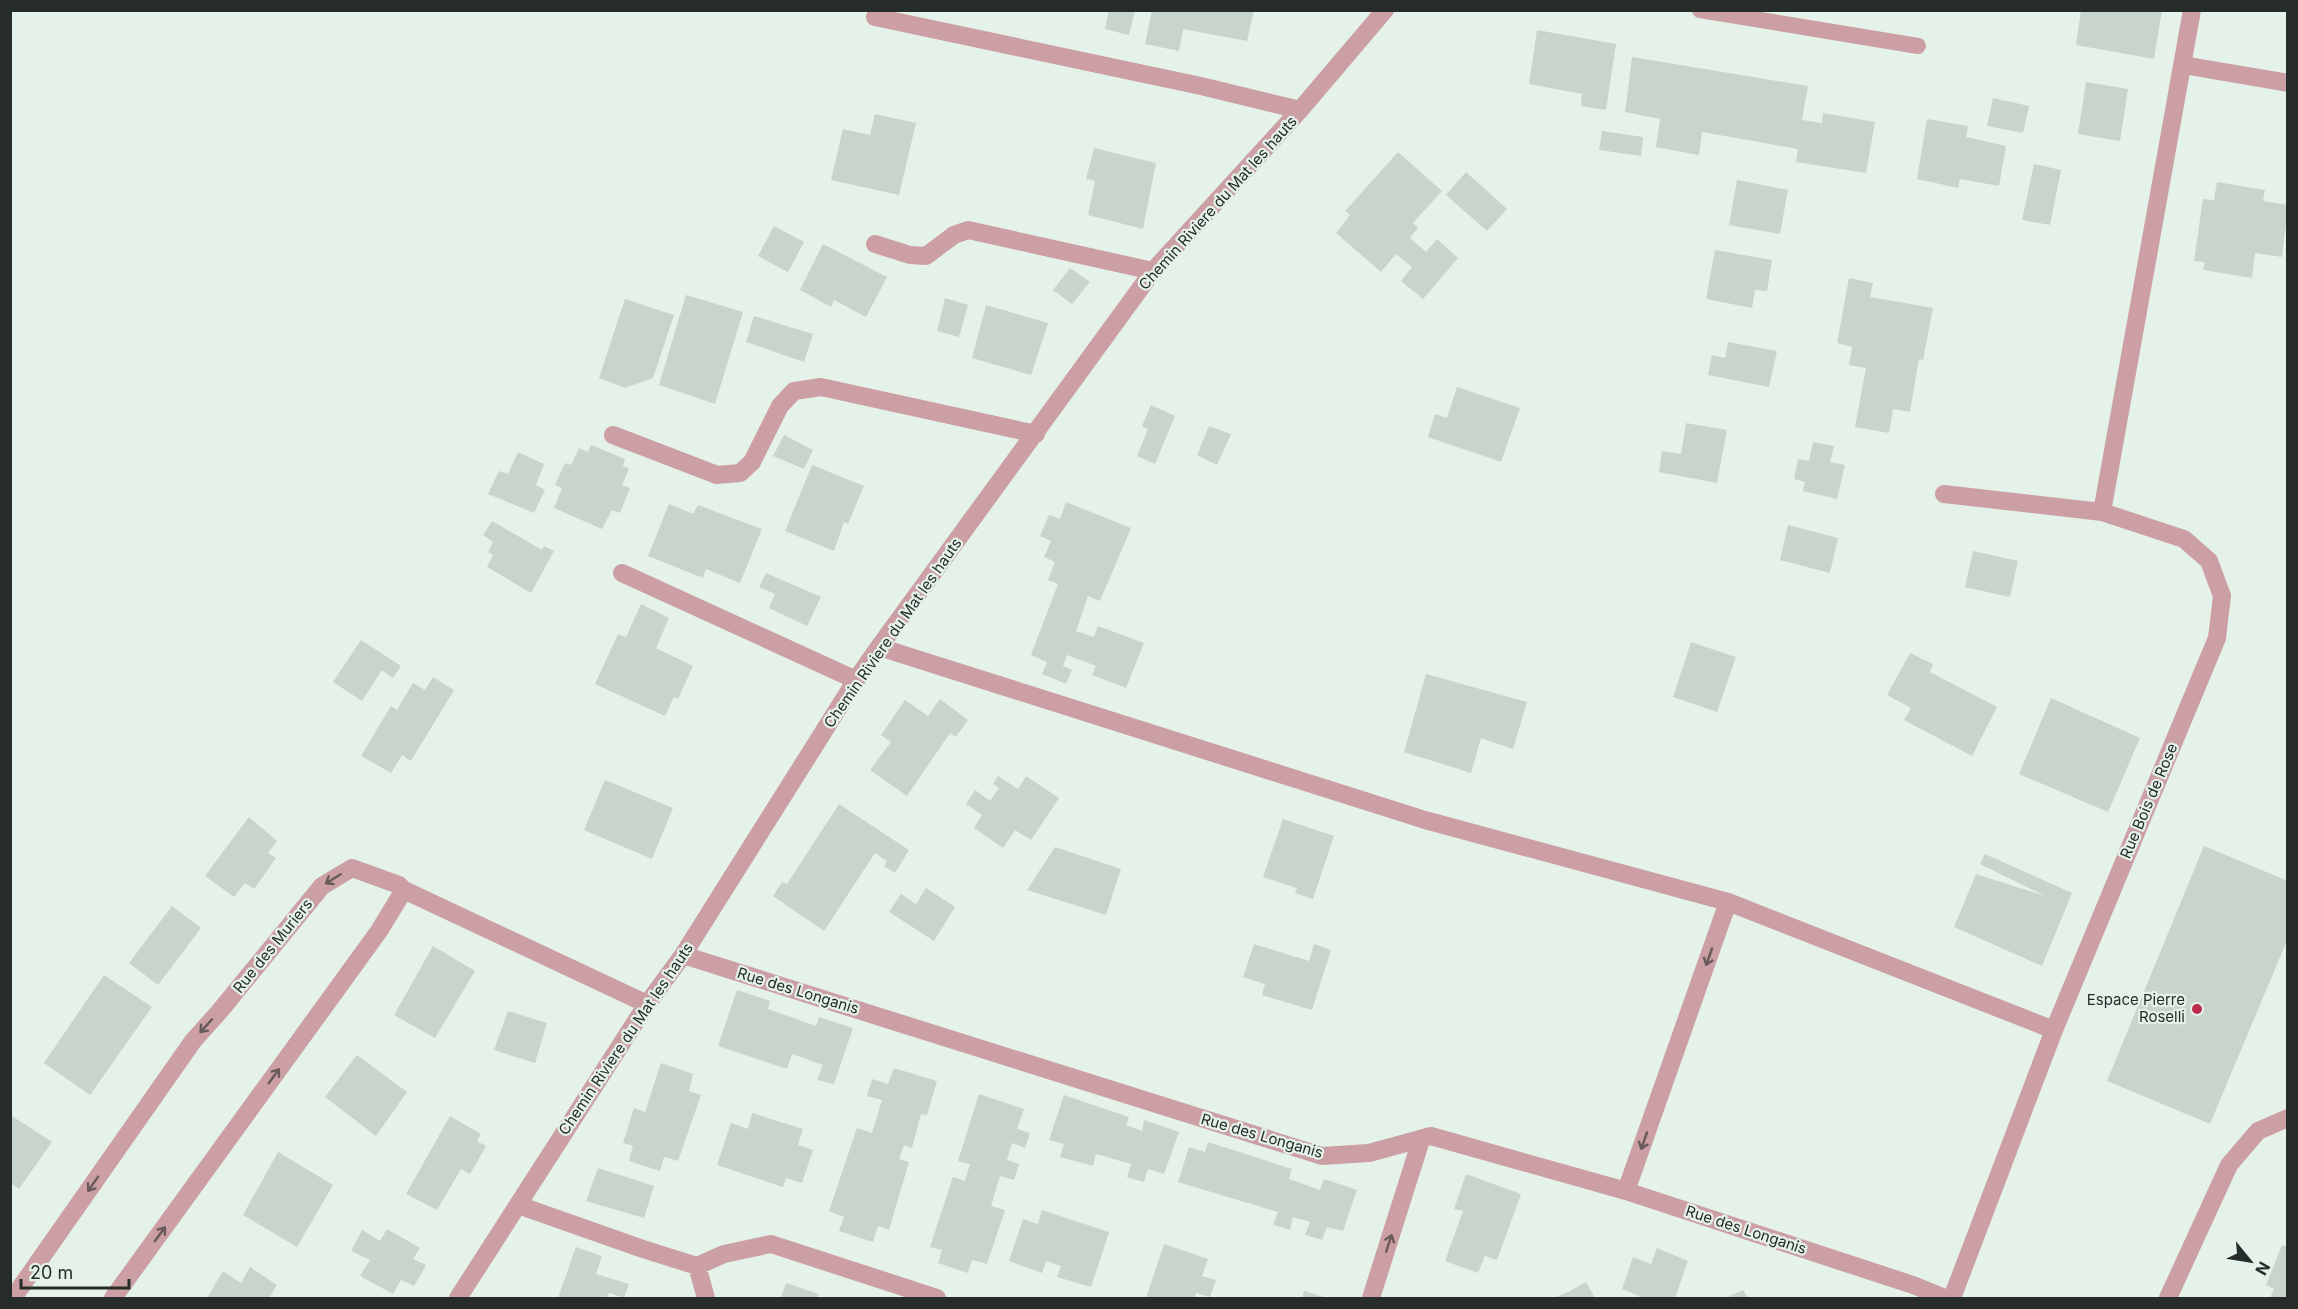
<svg xmlns="http://www.w3.org/2000/svg" width="2298" height="1309" viewBox="0 0 2298 1309" font-family="Inter,sans-serif">
<rect width="100%" height="100%" fill="#e4f2ea"/>
<path fill="#c7d5cd" d="M1109,10h26l-6,25 -24,-6z
M1152,10h102l-7,31 -64,-12 -4,22 -34,-7z
M2081,10h81l-8,49 -78,-14z
M1537,30l79,14 -10,66 -25,-4 1,-12 -53,-10z
M1632,57l176,29 -6,34 20,3 1,-10 52,9 -9,51 -70,-11 2,-13 -96,-17 -3,23 -43,-8 4,-28 -35,-7z
M2086,82l42,7 -8,52 -42,-7z
M1993,98l36,8 -6,27 -36,-7z
M875,114l41,9 -17,72 -68,-15 12,-51 27,6z
M1927,119l41,7 -2,11 40,9 -7,40 -39,-7 -2,9 -41,-9z
M1602,131l41,6 -2,19 -42,-6z
M1094,148l62,15 -13,66 -55,-14 7,-34 -9,-2z
M1398,152l44,39 -29,32 5,5 -8,10 16,14 11,-13 21,19 -35,41 -22,-18 11,-14 -16,-13 -15,18 -45,-39 14,-18 -5,-4z
M2034,164l27,6 -11,55 -28,-5z
M1466,172l41,37 -20,22 -41,-36z
M1737,180l51,10 -8,44 -51,-9z
M2217,182l48,8 -2,11 25,4 -6,52 -27,-4 -3,25 -49,-8 2,-8 -11,-1 9,-62 11,1z
M774,226l30,16 -16,30 -30,-16z
M823,244l64,33 -21,40 -32,-17 -3,7 -31,-17z
M1715,250l57,10 -5,31 -12,-1 -3,18 -46,-9z
M1070,268l20,14 -18,22 -19,-14z
M1849,278l24,5 -3,14 63,11 -10,52 -4,-1 -9,53 -17,-3 -4,24 -34,-6 11,-59 -17,-3 3,-18 -15,-4z
M686,295l57,17 -28,92 -56,-19z
M945,298l23,7 -9,32 -22,-6z
M625,299l49,16 -21,63 -28,10 -26,-10z
M986,305l62,18 -17,52 -59,-17z
M754,316l59,18 -9,28 -58,-20z
M1728,342l49,9 -8,36 -61,-12 4,-20 13,3z
M1457,387l63,21 -19,54 -73,-25 7,-23 12,4z
M1151,405l24,11 -20,48 -18,-8 11,-27 -6,-3z
M1686,423l41,7 -10,53 -58,-11 3,-21 19,3z
M1209,426l22,8 -14,31 -20,-10z
M784,435l29,15 -9,19 -31,-13z
M1813,442l21,4 -4,16 15,3 -8,34 -34,-8 2,-9 -11,-3 4,-20 11,2z
M591,445l34,14 -2,7 6,3 -7,16 8,3 -10,25 -8,-3 -10,19 -48,-21 8,-20 -7,-3 10,-22 6,2 8,-17 9,4z
M518,452l26,12 -8,21 9,5 -11,23 -46,-19 11,-23 9,3z
M812,465l52,21 -16,38 -4,-2 -10,29 -49,-20z
M1066,502l65,26 -31,73 -12,-5 -12,35 18,6 4,-11 46,17 -18,45 -34,-13 4,-9 -29,-11 -4,11 9,4 -6,14 -24,-10 5,-12 -16,-7 27,-71 -10,-4 7,-18 -11,-5 7,-16 -11,-5 9,-21 11,4z
M669,504l24,10 5,-9 64,24 -22,54 -34,-14 -3,9 -55,-22z
M492,521l50,29 2,-4 10,5 -23,42 -44,-26 6,-12 -5,-3 5,-10 -10,-7z
M1788,525l50,13 -8,35 -50,-13z
M1973,551l45,10 -8,36 -45,-10z
M766,573l55,24 -14,29 -38,-18 6,-14 -16,-7z
M641,604l28,14 -13,30 37,18 -15,33 -4,-2 -9,19 -70,-32 23,-50 8,3z
M361,640l40,26 -8,12 -11,-8 -20,31 -29,-19z
M1691,642l45,15 -19,55 -44,-15z
M1910,653l23,11 -3,8 67,35 -25,49 -68,-36 7,-12 -24,-13z
M1426,674l101,28 -14,47 -32,-11 -10,35 -67,-21z
M433,677l21,13 -43,71 -9,-6 -11,18 -30,-17 30,-50 6,4 16,-27 12,7z
M2051,698l89,40 -32,74 -89,-38z
M940,699l28,21 -12,17 -6,-4 -43,63 -37,-26 21,-28 -10,-7 24,-35 23,16z
M998,776l20,13 8,-13 33,22 -28,42 -16,-10 -12,18 -29,-20 8,-13 -16,-11 9,-14 15,11 9,-13 -6,-4z
M605,780l68,28 -21,51 -68,-29z
M839,804l70,46 -14,23 -11,-7 3,-5 -12,-8 -51,78 -51,-35 9,-14 5,2z
M249,817l28,24 -9,12 8,5 -22,31 -9,-6 -11,14 -29,-21z
M1283,819l51,17 -21,63 -18,-6 2,-5 -34,-11z
M2204,846l84,35v57l-78,186 -103,-43z
M1055,847l66,22 -15,46 -79,-25z
M1985,854l87,39 -30,73 -88,-39 22,-53 69,22 -65,-32z
M926,888l29,19 -21,34 -45,-29 12,-18 15,10z
M172,906l29,22 -43,57 -29,-22z
M1254,944l55,17 5,-17 17,6 -19,60 -50,-15 3,-11 -22,-7z
M433,946l42,25 -40,67 -41,-23z
M104,975l48,32 -62,88 -46,-32z
M737,990l33,11 -2,8 48,17 3,-9 34,11 -19,56 -17,-4 6,-15 -31,-11 -5,15 -69,-23z
M508,1011l39,12 -12,40 -41,-13z
M357,1055l50,37 -31,44 -51,-39z
M661,1063l32,11 -4,17 12,4 -23,66 -14,-4 -4,14 -31,-10 4,-15 -10,-3 11,-35 11,4z
M894,1068l43,13 -10,34 -6,-1 -9,34 -8,-3 -5,14 10,3 -20,68 -11,-4 -5,16 -34,-11 5,-14 -15,-6 28,-83 15,5 10,-33 -15,-4 5,-17 16,5z
M979,1094l45,15 -7,20 13,4 -5,15 -13,-5 -5,17 12,4 -5,16 -14,-4 -9,30 14,4 -18,54 -15,-4 -4,13 -30,-10 4,-13 -12,-3 23,-70 12,4 5,-17 -12,-3z
M1064,1095l65,22 -3,8 16,6 2,-11 35,12 -15,42 -16,-5 -4,13 -17,-5 4,-13 -35,-10 -3,12 -33,-9 4,-13 -15,-4z
M752,1113l51,16 -5,16 15,5 -11,33 -16,-5 -3,9 -66,-22 14,-42 17,6z
M12,1116l40,26 -33,47 -9,-6v-65z
M450,1116l31,18 -4,7 9,5 -16,28 -9,-5 -24,41 -31,-16z
M1208,1142l84,27 -3,10 14,5 17,6 4,-11 33,11 -14,41 -16,-4 -5,13 -17,-5 5,-13 -17,-5 -3,13 -17,-5 5,-13 -100,-30 11,-35 16,5z
M278,1152l55,33 -36,62 -54,-32z
M598,1168l56,18 -10,32 -58,-17z
M1466,1174l55,20 -24,66 -12,-4 -7,17 -33,-12 18,-50 -9,-2z
M1042,1210l67,22 -18,55 -34,-10 4,-11 -15,-5 -4,12 -33,-12 14,-42 15,5z
M387,1229l33,19 -7,11 13,6 -12,21 -13,-6 -8,14 -33,-18 10,-16 -19,-9 11,-21 18,11z
M1164,1244l44,15 -6,17 14,4 -6,17 -14,-4 -1,5h-49z
M2282,1245l6,2v51h-18l4,-9 -8,-4z
M576,1247l26,9 -6,18 33,10 -5,14 -15,-5 -2,5h-49z
M1657,1248l31,13 -13,37h-36v-2l-17,-7 11,-32 18,7z
M250,1267l27,18 -8,13h-62l16,-27 18,12z
M1586,1282l9,16h-41l16,-7z
M786,1283l33,11 -2,4h-36z
M1743,1290l5,8h-22z
M1304,1291l23,7h-25z"/>
<g fill="none" stroke-linecap="round" stroke-linejoin="round">
<path stroke="#cb9fa3" stroke-width="16" d="M1700,10l218,36"/>
<path stroke="#cb9fa3" stroke-width="18" d="M875,17l326,69 99,24
M2183,65l105,18
M875,244l35,11 16,1 28,-21 14,-5 185,41
M613,435l104,40 23,-2 12,-11 28,-56 14,-15 27,-4 215,47
M1944,494l158,18 82,27 25,22 13,35 -5,42 -163,392 -102,268
M2102,512l90,-502
M622,573l234,107
M879,647l546,173 303,82 326,128
M683,955l639,201 47,-3 62,-17 195,55 287,94 32,13
M1626,1191l102,-289
M518,1205l125,44 54,17
M13,1298l180,-257 26,-29 103,-126 30,-18 47,17 5,5 243,114
M113,1298l266,-367 25,-41
M458,1298l189,-294 36,-49 173,-275 23,-33 274,-376 147,-161 85,-100
M706,1298l-9,-32 27,-12 47,-10 166,54
M1371,1298l50,-158
M2168,1298l61,-133 29,-34 30,-13"/>
</g>
<defs><path id="oneway-shaft" d="M-6 0H5M1.5-3L5.5 0L1.5 3" fill="none" stroke-width="1.6" stroke-linecap="round" stroke-linejoin="round" transform="scale(1.5)"/></defs>
<g stroke="#685a5a">
<use href="#oneway-shaft" transform="translate(333 879) rotate(148)"/>
<use href="#oneway-shaft" transform="translate(1709 957) rotate(109)"/>
<use href="#oneway-shaft" transform="translate(206 1026) rotate(132)"/>
<use href="#oneway-shaft" transform="translate(274 1076) rotate(-54)"/>
<use href="#oneway-shaft" transform="translate(1644 1141) rotate(109)"/>
<use href="#oneway-shaft" transform="translate(93 1184) rotate(125)"/>
<use href="#oneway-shaft" transform="translate(160 1234) rotate(-54)"/>
<use href="#oneway-shaft" transform="translate(1389 1243) rotate(-72)"/>
</g>
<circle fill="#bb2b4d" stroke="#e4f2ea" stroke-width="2" cx="2197" cy="1009" r="6"/>
<g text-anchor="middle" stroke-width="4.5" stroke-linejoin="round" paint-order="stroke">
<g font-size="15" fill="#262c29" stroke="#e4f2ea">
<text transform="translate(1218 203) rotate(-48)" y="5">Chemin Riviere du Mat les hauts</text>
<text transform="translate(893 633) rotate(-55)" y="5">Chemin Riviere du Mat les hauts</text>
<text transform="translate(2149 801) rotate(-67)" y="5">Rue Bois de Rose</text>
<text transform="translate(273 946) rotate(-51)" y="5">Rue des Muriers</text>
<text transform="translate(798 991) rotate(17)" y="5">Rue des Longanis</text>
<text transform="translate(626 1039) rotate(-56)" y="5">Chemin Riviere du Mat les hauts</text>
<text transform="translate(1262 1136) rotate(16)" y="5">Rue des Longanis</text>
<text transform="translate(1746 1230) rotate(18)" y="5">Rue des Longanis</text>
</g>
<g font-size="15" fill="#262c29" stroke="#e4f2ea" text-anchor="end">
<text x="2185" y="1005">Espace Pierre<tspan x="2185" dy="17">Roselli</tspan></text>
</g>
</g>
<rect width="2298" height="1309" fill="none" stroke="#262c29" stroke-width="24"/>
<g transform="translate(2250 1261) rotate(120)" stroke="#e4f2ea" stroke-width="4.5" paint-order="stroke">
<path d="M0-4.5L10 22L0 15L-10 22Z" fill="#262c29"/>
<text y="-9" font-size="16" font-weight="bold" text-anchor="middle" fill="#262c29">N</text>
</g>
<path d="M21 1279v9h108v-9" fill="none" stroke="#262c29" stroke-width="3"/>
<text x="30" y="1279" font-size="18" fill="#262c29" stroke="#e4f2ea" stroke-width="4.5" paint-order="stroke">20 m</text>
</svg>
